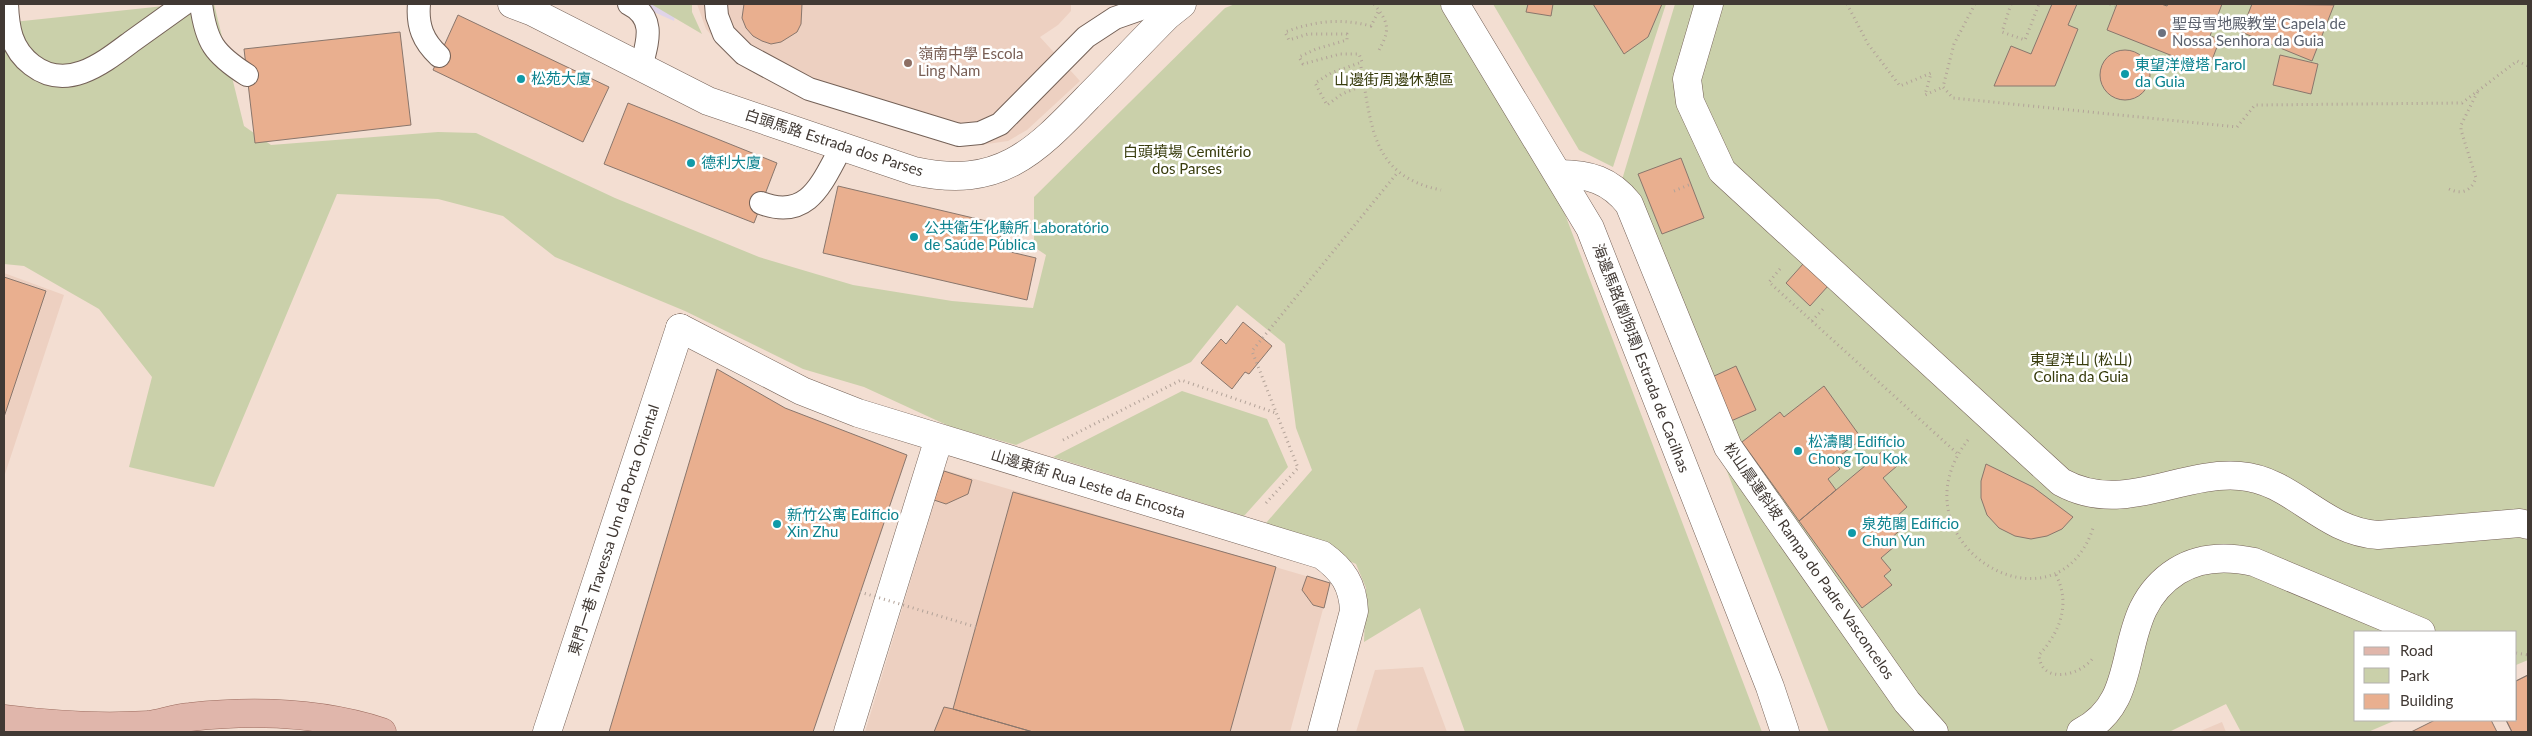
<svg xmlns="http://www.w3.org/2000/svg" width="2532" height="736" viewBox="0 0 2532 736" font-family="Lato,'Noto Sans SC',sans-serif">
<rect width="100%" height="100%" fill="#f3ded2"/>
<path fill="#edd0c1" d="M697,4h374v7l-13,14 -18,12 40,44 -53,49 -19,11 -28,4 -40,-6 -220,-94 -14,-16z
M4,273l60,22 -60,182z
M944,470l386,113 -40,149h-425z
M1423,667l24,65h-91l19,-62z
M2222,722l4,10h-28z"/>
<path fill="#e0d4e8" d="M636,4h41l-3,17z"/>
<path fill="#cad0aa" d="M183,4h31l30,122 27,19 167,-13 38,1 139,65 144,59 94,28 99,16 81,7 13,-53 -12,-8v-50l191,-189 10,-4h210l110,184 207,544h-297l-45,-124 -56,34 2,-54 -10,-24 -90,-41 46,-53 -16,-42 -11,-84 -48,-39 -46,57 -175,83 -65,-18 -87,-40 -61,-18 -118,-58 -130,-54 -52,-41 -65,-17 -101,-5 -123,293 -85,-20 23,-90 -53,-68 -75,-43 -20,-2v-241z
M651,4h41v8l10,22z
M1493,4h173l-53,163 -34,-17z
M1675,4h853v656l-12,5v-33h-160v88h40l-28,12h-127l-15,-28 -57,28h-340l-211,-539z
M1182,391l85,28 21,48 -44,49 -191,-59z"/>
<path fill="#e9af8f" stroke="#89766c" d="M744,4h58l-1,20 -4,8 -16,10 -10,2 -9,-3 -9,-5 -7,-8 -4,-10z
M1528,4h25l-2,12 -25,-4z
M1593,4h69l-14,33 -24,17z
M2052,4h25l-9,21 10,4 -23,57h-61l17,-40 20,8z
M2117,4h44l6,2 1,-2h54l-12,32 10,3 -8,21 -10,-4 -4,10 -91,-36z
M2252,4l82,1 -22,56 -71,-29z
M458,15l151,72 -26,55 -150,-72z
M400,32l11,93 -156,18 -11,-94z
M2100 75a25 25 0 1 1 50 0a25 25 0 1 1-50 0Z
M2280,55l38,9 -7,30 -38,-9z
M628,103l149,60 -23,60 -150,-59z
M1681,158l23,60 -42,16 -24,-60z
M838,186l165,39 -5,24 38,9 -9,42 -204,-47z
M1803,264l25,22 -18,20 -24,-23z
M4,277l42,14 -42,126z
M1243,322l29,24 -23,28 -4,-2 -13,17 -31,-26 20,-24 5,5z
M1736,366l20,44 -25,11 -19,-44z
M717,369l68,39 122,47 -94,277h-204z
M1824,386l38,53 -29,22 7,8 -12,10 8,11 -37,31 -57,-79 38,-30 4,5z
M1884,450l13,16 -14,12 24,29 -11,10 9,9 -15,13 5,7 -14,12 10,12 -7,6 8,9 -30,23 -63,-87z
M1986,464l47,23 40,30 -11,12 -15,7 -16,3 -16,-3 -16,-8 -12,-13 -6,-17v-17z
M944,471l28,9 -4,14 -22,10 -12,-4z
M1013,492l263,75 -46,165h-197l-80,-23z
M1307,576l23,7 -6,25 -11,-3 -11,-15z
M2528,675v57h-16l-6,-12h10v-39z
M2528,675v57h-16l-6,-12h10v-39z
M944,707l9,2 80,23h-99z
M2435,720h56l6,12h-86z"/>
<g fill="none" stroke-linecap="round" stroke-linejoin="round">
<g stroke="#746157" stroke-width="24">
<path id="service" d="M7,4c1,24 4,45 25,61 35,27 71,-2 99,-23 18,-13 36,-26 53,-38
M201,4c5,38 13,50 46,71
M419,4c-2,22 4,37 20,52
M629,4c28,14 18,39 12,64
M716,4l1,12 7,18 20,20 65,35 150,46 21,-2 20,-9 86,-87 29,-19 40,-14
M761,203c48,18 61,-21 80,-55"/>
</g>
<g stroke="#746157" stroke-width="29">
<path id="pedestrian" d="M1709,4l-22,75 3,23 32,69 339,311c62,34 117,-11 179,-6 53,4 81,55 138,59l142,-12 8,2
M680,328l122,63 56,22 464,142c21,15 31,30 32,56l-32,121
M848,732l91,-294"/>
</g>
<g stroke="#746157" stroke-width="29">
<path id="minor" d="M1559,174c30,0 51,6 70,30l99,243 179,255 27,30
M547,732l133,-404
M2081,732c68,-34 28,-118 96,-161 24,-15 50,-15 77,-9l167,70"/>
</g>
<g stroke="#746157" stroke-width="29">
<path id="tertiary" d="M512,4l21,8 175,89 206,70c86,19 121,-19 176,-76 26,-26 51,-53 77,-79l15,-12
M1455,4l135,224 180,459 15,45"/>
</g>
<g stroke="#9b6a5d" stroke-width="29">
<path id="primary" d="M4,719c47,6 97,9 145,6 13,-2 27,-7 41,-8 64,-7 130,-5 192,15"/>
</g>
<path stroke="#b2a298" stroke-width="3" stroke-dasharray="1 4" stroke-linecap="butt" d="M1374,4c16,20 16,26 4,48
M1847,4l21,40 32,42 31,-13 -6,22 18,-8
M1975,4l-21,40 -11,43 10,11 284,29 18,-22 207,-2 55,-42 11,5
M2011,4l-9,28 23,8 14,-36
M2110,4l5,2
M1361,67c11,59 10,109 80,123
M1364,85l-22,9 -15,11 -12,-22 16,-10 31,-11 -3,-8h-19l-37,10 -4,-7 17,-8 31,-9v-6h-39l-19,6 -4,-8c30,-11 55,-14 86,-6l8,-16
M2449,189c13,6 22,2 27,-11l-15,-48v-5l17,-34
M1674,191l17,-7
M1780,269l-11,13 190,173
M1812,321l12,-13
M1063,440l118,-60 95,33
M1968,440c-80,102 90,204 126,85
M1266,503l32,-35 -46,-117 146,-179
M2056,575c15,29 4,57 -17,80 2,30 41,21 54,3
M2516,653l12,2"/>
<use href="#service" stroke="#fff" stroke-width="22"/>
<use href="#pedestrian" stroke="#fff" stroke-width="28"/>
<use href="#minor" stroke="#fff" stroke-width="28"/>
<use href="#tertiary" stroke="#fff" stroke-width="28"/>
<use href="#primary" stroke="#e0b6ab" stroke-width="28"/>
<path stroke="#b2a298" stroke-width="3" stroke-dasharray="1 4" stroke-linecap="butt" d="M860,592l116,35"/>
</g>
<circle fill="#6b7280" stroke="#fff" stroke-width="2" cx="2162" cy="33" r="5"/>
<circle fill="#8d6e63" stroke="#fff" stroke-width="2" cx="908" cy="63" r="5"/>
<g fill="#0f9aa8" stroke="#fff" stroke-width="2">
<circle cx="2125" cy="74" r="5"/>
<circle cx="521" cy="79" r="5"/>
<circle cx="691" cy="163" r="5"/>
<circle cx="914" cy="237" r="5"/>
<circle cx="1798" cy="451" r="5"/>
<circle cx="777" cy="524" r="5"/>
<circle cx="1852" cy="533" r="5"/>
</g>
<g text-anchor="middle" stroke-width="5" stroke-linejoin="round" paint-order="stroke">
<g font-size="15" fill="#5b616d" stroke="#fff" text-anchor="start">
<text x="2172" y="29">聖母雪地殿教堂 Capela de<tspan x="2172" dy="17">Nossa Senhora da Guia</tspan></text>
</g>
<g font-size="15" fill="#785e54" stroke="#fff" text-anchor="start">
<text x="918" y="59">嶺南中學 Escola<tspan x="918" dy="17">Ling Nam</tspan></text>
</g>
<g font-size="15" fill="#0d838f" stroke="#fff" text-anchor="start">
<text x="2135" y="70">東望洋燈塔 Farol<tspan x="2135" dy="17">da Guia</tspan></text>
<text x="531" y="84">松苑大廈</text>
<text x="701" y="168">德利大廈</text>
<text x="924" y="233">公共衛生化驗所 Laboratório<tspan x="924" dy="17">de Saúde Pública</tspan></text>
<text x="1808" y="447">松濤閣 Edifício<tspan x="1808" dy="17">Chong Tou Kok</tspan></text>
<text x="787" y="520">新竹公寓 Edifício<tspan x="787" dy="17">Xin Zhu</tspan></text>
<text x="1862" y="529">泉苑閣 Edifício<tspan x="1862" dy="17">Chun Yun</tspan></text>
</g>
<g font-size="15" fill="#383c0d" stroke="#fff">
<text x="1394" y="85">山邊街周邊休憩區</text>
<text x="1187" y="157">白頭墳場 Cemitério<tspan x="1187" dy="17">dos Parses</tspan></text>
<text x="2081" y="365">東望洋山 (松山)<tspan x="2081" dy="17">Colina da Guia</tspan></text>
</g>
<g font-size="15" fill="#413934" stroke="#fff">
<text transform="translate(834 143) rotate(18)" y="5">白頭馬路 Estrada dos Parses</text>
<text transform="translate(1641 358) rotate(69)" y="5">海邊馬路(劏狗環) Estrada de Cacilhas</text>
<text transform="translate(1088 484) rotate(17)" y="5">山邊東街 Rua Leste da Encosta</text>
<text transform="translate(614 530) rotate(-72)" y="5">東門一巷 Travessa Um da Porta Oriental</text>
<text transform="translate(1809 561) rotate(55)" y="5">松山晨運斜坡 Rampa do Padre Vasconcelos</text>
</g>
</g>
<rect width="2532" height="736" fill="none" stroke="#413934" stroke-width="10"/>
<rect x="2354" y="631" width="162" height="90" fill="#ffffff" stroke="#b3b0ae"/>
<rect x="2364" y="647" width="25" height="8" fill="#e0b6ab" stroke="#b3b0ae"/>
<text x="2400" y="656" font-size="15" fill="#413934">Road</text>
<rect x="2364" y="668" width="25" height="15" fill="#cad0aa" stroke="#b3b0ae"/>
<text x="2400" y="681" font-size="15" fill="#413934">Park</text>
<rect x="2364" y="694" width="25" height="15" fill="#e9af8f" stroke="#b3b0ae"/>
<text x="2400" y="706" font-size="15" fill="#413934">Building</text>
</svg>
